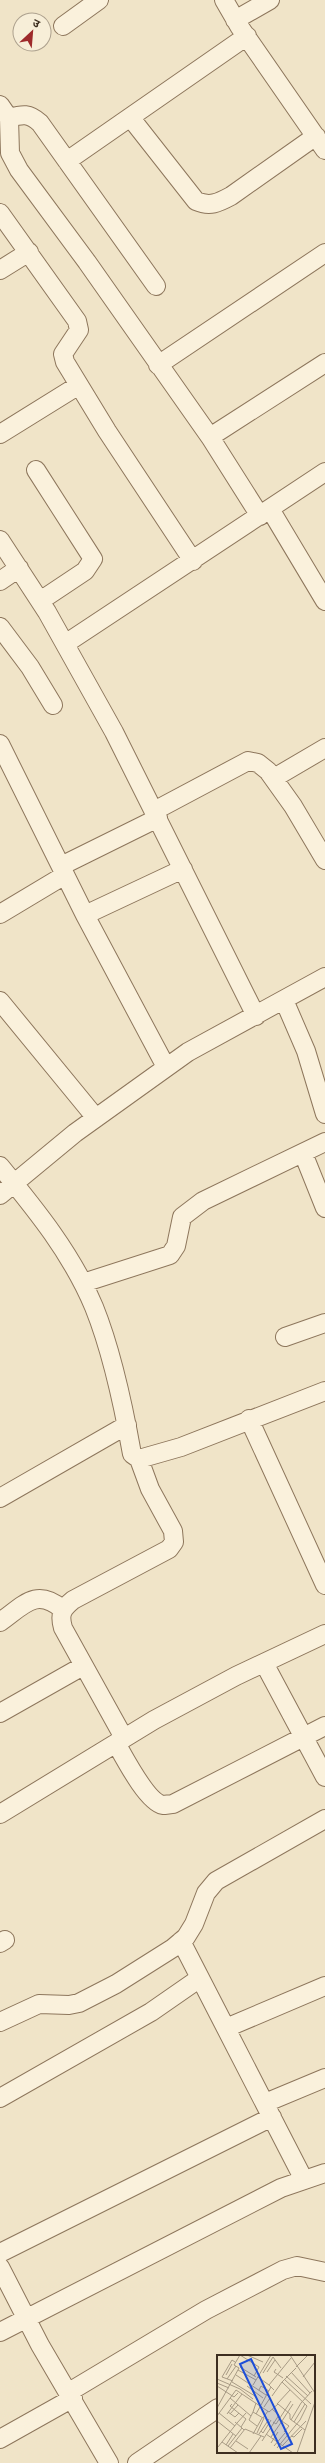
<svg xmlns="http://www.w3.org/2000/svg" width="325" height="2463" viewBox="0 0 325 2463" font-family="'Roboto Serif','Noto Sans Devanagari',serif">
<rect width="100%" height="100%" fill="#f0e4c8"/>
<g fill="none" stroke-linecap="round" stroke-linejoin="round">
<g stroke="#8d765c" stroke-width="20">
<path id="street" d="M224,0l15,26 86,124
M235,20l35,-20
M63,26l36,-26
M0,105l9,13 1,35 9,17 68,92 123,175 50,79
M130,117l66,84c14,6 22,2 35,-5l85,-60
M9,118c14,-4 20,-5 31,5l116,163
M67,161l180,-125
M0,213l77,108 2,9 -16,24 2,8 42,69 86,130
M0,270l29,-18
M158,365l167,-112
M0,434l79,-49
M210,437l115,-74
M36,470l57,89 -8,12 -45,30
M270,509l55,92
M0,540l47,72 67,120 142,284
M0,581l19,-13
M0,627l30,40 23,38
M65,644l260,-172
M0,744l85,171 81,152
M274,778l51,-30
M154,811l94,-50 10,2 10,8 25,35 32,54
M61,866l97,-48
M0,914l65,-39
M85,915l98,-46
M284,1000l22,51 19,63
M0,1001l96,117
M303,1153l22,55
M0,1166c36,44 72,88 94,141 17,42 30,102 38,147l7,5 42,-12 144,-56
M0,1195l75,-62 113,-81 137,-75
M83,1283l87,-28 6,-9 6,-29 21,-16 122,-59
M285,1337l40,-14
M249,1419l76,166
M0,1498l127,-73
M0,1622c23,-16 36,-35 62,-13
M264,1663l61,114
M0,1713l83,-47
M124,1738l-61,-110c-4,-14 -1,-19 10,-28l96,-51 5,-7 -1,-11 -23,-42 -11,-30
M116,1743c8,14 31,59 47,62 3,0 7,-1 10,-1l152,-78
M0,1814l154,-94 82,-44 89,-42
M181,1941l123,239
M0,1943l5,-3
M0,2022l39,-18 30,1 10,-2 37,-19 57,-36 13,-11 8,-13 12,-31 10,-12 109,-62
M226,2028l99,-42
M0,2098l151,-86 49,-34
M265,2103l60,-25
M0,2253l272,-136
M0,2267l40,78 69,118
M0,2332l281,-144 44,-15
M69,2392l137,-82 77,-40 14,-4 28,6
M0,2439l73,-41
M137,2463l81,-55"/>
</g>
<use href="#street" stroke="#faf1dc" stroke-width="18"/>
</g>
<g transform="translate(217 2355)">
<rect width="98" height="98" fill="#f0e4c8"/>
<path fill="none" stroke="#a89b85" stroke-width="1" d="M23,0l19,12 -5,9M30,0l16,7M73,0l25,38M56,2l8,11M23,12l16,10M79,12l12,-12M59,14l-2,3 9,6M21,15l18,10M50,17l8,-12M74,17l19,21M46,18l10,-16M9,20l6,-11M19,20l30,20M69,21l22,20M41,22l11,8M86,22l12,-15M0,24l23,10 13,10M10,24l9,-13M67,24l27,25M16,26l-11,-4 10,-17 3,2M15,27l23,14M0,28l12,5M36,30l18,-30M0,31l17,11 4,-4M30,31l16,12M42,35l2,-4 8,5M57,35l-5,-5 22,-27M55,41l10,-14M13,43l21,18M39,48l-3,9 10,6 5,-7M15,49l-2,2 16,13 -5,8 3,3M60,49l13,-14M47,52l6,-9 -4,-4M0,53l22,-40 -5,-3 6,-10M11,57l7,5 4,-4M36,57l-4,8 8,6M2,58l16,13M10,59l15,-20M13,59l8,-9M39,59l15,-27M0,61l19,-26 33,22 9,-8 12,10v5l15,11M62,64l10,7 -5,6M74,65l10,-17 11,-12M0,66l19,15M65,66l11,-17M56,67l3,2 15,-23M77,67l11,-18M20,68l9,-10M44,76l2,2 8,-13M40,78l7,-15M36,79l9,-16M42,79l10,-15M49,79l27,19M74,81l3,1 8,-8M54,82l11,-16M19,86l12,8M45,86l17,-26 -7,-6M5,87l16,11M54,88l7,-11M9,90l7,-11M11,91l14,-18 -7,-6M57,91l11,-13M65,91l24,-25M1,92l19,-24M13,93l15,-19 19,8M60,93l23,-28 7,-14 -25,-24 14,-14M32,98l12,-17M80,98l18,-51"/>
<path fill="#1d4ed8" fill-opacity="0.15" stroke="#1d4ed8" stroke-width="2" d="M34,4l41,85 -11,5 -41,-85z"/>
<rect width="98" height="98" fill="none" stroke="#3d2e20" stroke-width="2"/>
</g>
<g transform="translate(32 32) rotate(26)"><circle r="19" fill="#f7eed8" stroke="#ada18e"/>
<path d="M0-3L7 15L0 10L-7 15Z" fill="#9e2a2b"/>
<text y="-6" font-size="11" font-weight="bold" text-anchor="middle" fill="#3d2e20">उ</text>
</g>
</svg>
